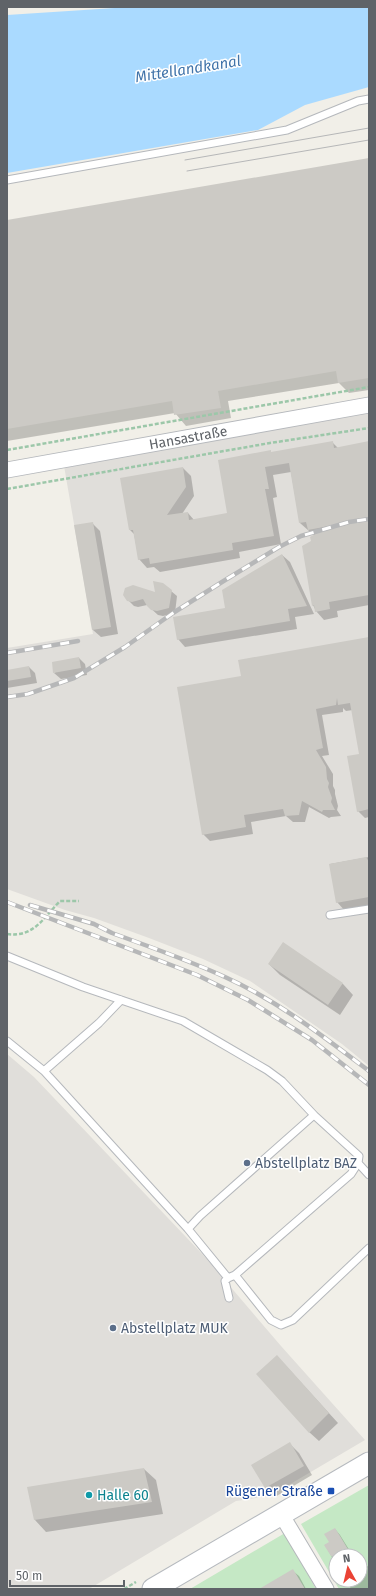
<svg xmlns="http://www.w3.org/2000/svg" width="376" height="1596" viewBox="0 0 376 1596" font-family="'Fira Sans',sans-serif">
<rect width="100%" height="100%" fill="#f1efe8"/>
<path fill="#e0deda" d="M369,405v661l-27,-22 -92,-63 -47,-22 -54,-21 -55,-20 -29,-8 -58,-21v-241l86,-14 -30,-174z
M7,1054l27,23 171,180 76,89 84,94 -95,56 -34,5 -147,88h-82z"/>
<path fill="#c5e8c5" fill-rule="evenodd" d="M369,1485v104h-30l-38,-65zM336,1556h24v24h-24z
M285,1533l31,56h-126z"/>
<path fill="#aadaff" d="M130,7h239v80l-64,18 -47,25 -251,43v-158z"/>
<path fill="#0003" d="M369,159v231l-20,3 -10,-10 -111,18 3,17 -45,8 -11,-13 -168,28v-220z
M332,442l6,6 31,-6v163l-32,6 1,6 -14,3 -8,-9 -3,-6 -1,-63 3,-6 -4,-5h-2l-9,-8 -9,-51 -18,3 4,22 -4,1 8,46 -42,8 1,6 -80,14 -6,-5 -7,1 -8,-9 -5,-25 -4,-4 53,-62 8,8 3,20 -12,18 6,-1 6,7 34,-6 42,-63 2,2z
M92,523l8,8 18,103 -17,3 -8,-7z
M282,555l8,7 24,52 -19,3 2,12 -112,18 -7,-8 48,-30z
M171,591l6,5 -2,17 -12,3 -5,-1 -11,-10 -9,2 -4,-1 -6,-6z
M369,638v179l-4,1 -7,-7 3,-57 -8,-44 -7,1 -3,-3v4l-21,3 7,40 -7,1 11,18v12l2,4v4l3,12 -1,4 4,6 -10,1 -2,1 -20,-11 -4,15h-12l-7,-6 -35,6 2,12 -43,7 -7,-7 39,-157z
M79,658l6,6 2,11 -26,4 -7,-6z
M29,667l6,6 2,10 -30,5v-17z
M369,857v50l-24,4 -8,-9 -7,-38z
M283,944l60,40 10,11 -13,20 -60,-40 -11,-11z
M286,1366l52,57 -19,18 -10,-9z
M290,1444l9,9 13,22 -37,22 -10,-9z
M144,1469l12,11 7,34 -117,18 -11,-12 -7,-32z
M335,1529l5,6 13,21h-17v8l-11,-19 5,-2z
M369,1565v24h-18l-5,-9h14v-13l2,3z
M293,1571l6,5 7,13h-45z"/>
<path fill="#cccac5" d="M369,158v220l-31,5 -2,-12 -118,20 3,17 -47,7 -2,-14 -165,28v-209z
M333,441l1,7 35,-7v154l-40,7 1,7 -15,3 -1,-7 -2,1 -10,-60 9,-5 -1,-4 19,-11 -21,4 -2,-8 -7,1 -10,-60 -24,4 4,22h-4l9,47 -42,7 1,7 -83,14 -1,-6 -11,2 -5,-30h-4l-9,-52 63,-11 3,20 -19,28 21,-3 1,8 38,-7 -9,-53 53,-10v2z
M93,522l18,105 -19,3 -18,-105z
M282,554l25,52 -19,3 2,12 -113,19 -4,-23 52,-9 -3,-18z
M153,581l10,2 9,7 -3,18 -12,3 -6,-1 -4,-4 -4,-7 -11,3 -5,-1 -4,-6 2,-7 8,-3 22,7z
M369,637v172l-12,3 -10,-56 12,-2 -9,-51 -12,2 -1,-7 -1,7 -20,4 7,39 -7,2 10,17 1,12 2,4 -1,4 4,11 -1,4 4,8h-12l-1,2 -20,-11 -3,14 -14,1 -2,-7 -39,6 2,12 -44,8 -25,-148 64,-11 -3,-16z
M79,657l2,11 -28,5 -1,-11z
M29,666l2,11 -24,4v-11z
M366,857l3,5v35l-33,6 -7,-39z
M283,942l60,41 -15,22 -60,-41z
M277,1355l52,58 -20,20 -53,-59z
M290,1442l14,24 -39,22 -14,-23z
M144,1468l8,34 -118,18 -7,-33z
M335,1528l5,8 12,20h-21l-7,-11 5,-3 -5,-8z
M293,1569l12,20h-46z"/>
<g fill="none" stroke-linecap="round" stroke-linejoin="round">
<g stroke="#b5b8bc" stroke-width="9">
<path id="service" d="M7,180l280,-50 71,-29 11,-2
M330,915l39,-6
M7,956l76,31 100,34 84,49 15,11 32,34
M7,1041l37,30 144,158
M44,1071l55,-48 22,-23
M358,1163l11,12
M235,1275l36,45 10,5 12,-5 76,-72
M228,1278l-40,-49 12,-13 114,-101 45,41 -1,7 -7,11 -116,101 -7,3 -3,3 4,17"/>
</g>
<g stroke="#b5b8bc" stroke-width="17">
<g id="minor">
<path id="s1" d="M7,470l362,-65"/>
<path d="M281,1514l45,75"/>
</g>
</g>
<g stroke="#b6babf" stroke-width="23">
<path id="secondary" d="M153,1589l216,-126"/>
</g>
<path stroke="#9cc7a9" stroke-width="2.5" stroke-dasharray="4 2" stroke-linecap="butt" d="M7,450l362,-63
M7,489l263,-46 99,-15
M7,934c27,4 37,-17 53,-33h19
M124,1589l12,-7"/>
<use href="#service" stroke="#fff" stroke-width="7"/>
<use href="#minor" stroke="#fff" stroke-width="15"/>
<use href="#secondary" stroke="#fff" stroke-width="21"/>
<path stroke="#b6b7b8" stroke-width="1" d="M185,160l184,-32
M187,171l182,-31"/>
<g stroke="#b6b7b8" stroke-width="4.5">
<path id="rail" d="M7,653l71,-12
M7,697l21,-3 46,-16 51,-31 48,-34 49,-31 57,-35 22,-11 48,-14 20,-3
M7,902l190,73 51,25 64,40 57,45
M30,905l64,19 18,9c38,14 76,27 113,44 53,24 98,59 144,94"/>
</g>
<use href="#rail" stroke="#fff" stroke-width="3" stroke-dasharray="9" stroke-linecap="butt"/>
</g>
<g fill="#5c6f8a" stroke="#fff" stroke-width="1.5">
<circle cx="247" cy="1163" r="4"/>
<circle cx="113" cy="1328" r="4"/>
</g>
<rect fill="#1a4fb4" stroke="#fff" stroke-width="1.5" x="327" y="1487" width="8" height="8" rx="2"/>
<circle fill="#0f9aa8" stroke="#fff" stroke-width="1.5" cx="89" cy="1495" r="4"/>
<g text-anchor="middle" stroke-width="3" stroke-linejoin="round" paint-order="stroke">
<g font-size="14" fill="#5f6368" stroke="#fff">
<text dy="5" stroke="none"><textPath href="#s1" startOffset="184">Hansastraße</textPath></text>
</g>
<g font-size="14" fill="#4e5e75" stroke="#fff" text-anchor="start">
<text x="255" y="1168">Abstellplatz BAZ</text>
<text x="121" y="1333">Abstellplatz MUK</text>
</g>
<g font-size="14" fill="#164399" stroke="#fff" text-anchor="end">
<text x="323" y="1496">Rügener Straße</text>
</g>
<g font-size="14" fill="#0d838f" stroke="#fff" text-anchor="start">
<text x="97" y="1500">Halle 60</text>
</g>
<g font-size="15" font-style="italic" fill="#4174aa" stroke="#fff">
<text transform="translate(188 69) rotate(-9)" y="5">Mittellandkanal</text>
</g>
</g>
<rect width="376" height="1596" fill="none" stroke="#5f6368" stroke-width="16"/>
<g transform="translate(348 1568) rotate(352)"><circle r="19" fill="#ffffff" stroke="#bfc1c3"/>
<path d="M0-3L7 15L0 10L-7 15Z" fill="#ea4335"/>
<text y="-6" font-size="11" font-weight="bold" text-anchor="middle" fill="#5f6368">N</text>
</g>
<path d="M10 1580v6h114v-6" fill="none" stroke="#5f6368" stroke-width="2"/>
<text x="16" y="1580" font-size="12" fill="#5f6368" stroke="#ffffff" stroke-width="3" paint-order="stroke">50 m</text>
</svg>
